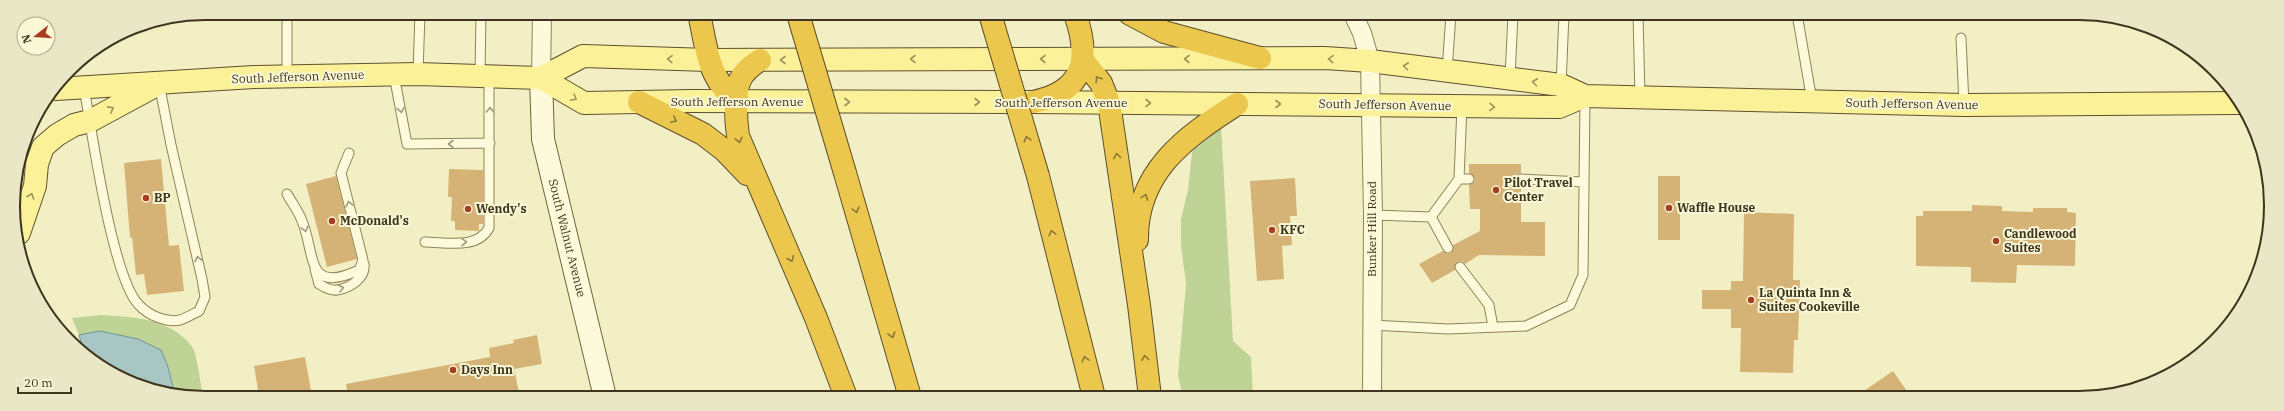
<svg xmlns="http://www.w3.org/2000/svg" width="2284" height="411" viewBox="0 0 2284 411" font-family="'IBM Plex Serif',serif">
<rect width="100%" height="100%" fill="#f3efc5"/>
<path fill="#bfd397" d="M1221,125l12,216 18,16 2,40h-70l-5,-22 8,-91 -5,-38v-27l7,-29 4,-38 8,-13z
M101,315c32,2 71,3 92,33 4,7 8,39 10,48l-28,-1 -7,-28 -68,-36 -21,4 -7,-17z"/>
<path fill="#a7c6c4" stroke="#6c9695" d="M100,331l38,8 23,11 7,17 7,28 -55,-17 -37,-29 -4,-14z"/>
<path fill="#d5b376" d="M161,159l8,87 10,-1 5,46 -37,4 -3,-21 -8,1 -4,-38 -2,1 -6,-75z
M1469,164h52v9l-5,2 -1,4 2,5 4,1v37h24v34l-66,-1 -14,9 -3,-3 -5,1 -2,8 -23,13 -13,-19 24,-13 4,3 4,-1 2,-8 27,-14v-22h-10l-1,-24 5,-3 1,-3 -6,-6z
M449,169l34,1v54h-4v7l-24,-1v-9h-4l1,-24h-4z
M336,176l21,83 -30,8 -21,-83z
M1658,176h22v64h-22z
M1295,178l2,38h-7l2,29 -10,1 2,33 -27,2 -7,-100z
M1972,205l30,1v5l31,1v-4h34v4l9,1 -1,53 -58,-1 -1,18 -45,-1v-15l-55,-1v-50h7v-5h49z
M1744,212l50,2 -1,66h7l-2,60h-4l-1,33 -53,-1 1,-44h-10v-19h-29v-19h29v-9h12z
M537,335l5,29 -28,5 6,28 -172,-1 -2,-12 144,-27 -1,-9 25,-5 -1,-3z
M305,357l7,39h-53l-5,-30z
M1893,371l18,26h-56z"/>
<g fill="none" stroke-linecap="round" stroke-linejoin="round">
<g stroke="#918358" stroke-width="11">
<path id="lane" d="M287,13v64
M1638,14l2,83
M1797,14l15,87
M1961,38l3,67
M1447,71l4,-57
M418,74l2,-61
M394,75l13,69 83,-1
M480,76l1,-63
M1510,78l3,-64
M1561,85l3,-71
M84,88c8,43 28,190 55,217 9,10 27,18 41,15 6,-2 13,-6 19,-9l6,-14 -3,-18 -31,-134 -12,-62
M1459,179h10
M1521,179l63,3
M287,194c5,9 12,18 15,27 14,34 3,74 57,49l4,-10 -22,-87 8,-20
M1373,215l58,2 28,-38 3,-73
M1431,217l17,31
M425,242c21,0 52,8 64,-14v-152
M1460,267l29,38 4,22
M315,269l4,15c5,3 11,7 18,6 13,-2 29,-12 27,-26
M1371,325l77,4 78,-3 44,-21 13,-30 2,-178"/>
</g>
<g stroke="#918358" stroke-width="20">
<path id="street" d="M1353,14l9,19 8,28 3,154 -1,182
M541,78l1,-65"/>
</g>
<g stroke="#73633b" stroke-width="24">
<path id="secondary" d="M541,78l2,61 62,258"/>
</g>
<g stroke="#5e4f2d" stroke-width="24">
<path id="primary" d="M541,78l42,-22 126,4 616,-2 45,3 191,24 24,11 379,9 275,-2
M56,89l198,-12 164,-3 123,4 43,25 107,-2 342,1 526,5 26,-11
M19,233l16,-47 2,-22 6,-17 14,-12 17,-10 16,-4 63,-34"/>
</g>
<g stroke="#5e4f2d" stroke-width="24">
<path id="highway" d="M699,13c7,33 9,68 39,88
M1130,14l34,18 96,26
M1082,59l19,24 8,20 30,202 11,92
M760,60c-8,5 -16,11 -20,20 -6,13 -4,42 -2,56l78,182 30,79
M639,102l64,32 21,16 23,24
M1033,102c51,-10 58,-43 42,-88
M845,173l65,224
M1038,176l56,221
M1137,240c-1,-68 48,-103 100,-136"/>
</g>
<use href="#lane" stroke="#fcfada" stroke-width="9"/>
<use href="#street" stroke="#fcfada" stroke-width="18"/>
<use href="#secondary" stroke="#fcfada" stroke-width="22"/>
<use href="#primary" stroke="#faf199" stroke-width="22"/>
<use href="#highway" stroke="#ebc84d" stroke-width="22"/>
<g stroke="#5e4f2d" stroke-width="24" stroke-linecap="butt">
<path id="highway-bridge" d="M798,14l47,159
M990,14l48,162"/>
</g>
<use href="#highway-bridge" stroke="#ebc84d" stroke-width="22"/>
</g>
<defs><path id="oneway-chevron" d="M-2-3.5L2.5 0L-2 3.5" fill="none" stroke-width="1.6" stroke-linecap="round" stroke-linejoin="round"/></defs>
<g stroke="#9c935c">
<use href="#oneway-chevron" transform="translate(670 59) rotate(-178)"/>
<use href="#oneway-chevron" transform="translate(913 59) rotate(180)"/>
<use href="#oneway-chevron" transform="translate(1043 59) rotate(180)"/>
<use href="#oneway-chevron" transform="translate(1187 59) rotate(180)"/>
<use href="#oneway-chevron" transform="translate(1331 59) rotate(-176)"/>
<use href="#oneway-chevron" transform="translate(783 60) rotate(180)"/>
<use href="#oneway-chevron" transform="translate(1406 66) rotate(-173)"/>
<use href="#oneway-chevron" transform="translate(1535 82) rotate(-173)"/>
<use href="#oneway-chevron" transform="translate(574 98) rotate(30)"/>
<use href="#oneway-chevron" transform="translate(847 102)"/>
<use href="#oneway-chevron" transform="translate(977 102)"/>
<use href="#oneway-chevron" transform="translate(1148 103)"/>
<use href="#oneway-chevron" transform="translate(1278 104)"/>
<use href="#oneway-chevron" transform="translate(1492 107) rotate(1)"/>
<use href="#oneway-chevron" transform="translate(111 109) rotate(-28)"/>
<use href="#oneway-chevron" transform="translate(31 196) rotate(-71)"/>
</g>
<g stroke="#8c7733">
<use href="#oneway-chevron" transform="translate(1098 79) rotate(-123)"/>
<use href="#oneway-chevron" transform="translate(674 120) rotate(25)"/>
<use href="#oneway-chevron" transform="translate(1027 139) rotate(-106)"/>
<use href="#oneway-chevron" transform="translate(739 140) rotate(77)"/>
<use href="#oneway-chevron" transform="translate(1117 156) rotate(-98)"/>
<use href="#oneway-chevron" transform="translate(1145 197) rotate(-70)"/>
<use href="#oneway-chevron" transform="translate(856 210) rotate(74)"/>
<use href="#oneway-chevron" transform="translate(1052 233) rotate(-104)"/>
<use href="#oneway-chevron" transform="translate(791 259) rotate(67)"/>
<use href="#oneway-chevron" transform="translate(892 335) rotate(74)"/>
<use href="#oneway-chevron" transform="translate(1145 358) rotate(-97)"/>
<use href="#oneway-chevron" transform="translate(1085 359) rotate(-104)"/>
</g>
<g stroke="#9e987c">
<use href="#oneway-chevron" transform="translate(401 110) rotate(80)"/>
<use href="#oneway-chevron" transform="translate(490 110) rotate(-90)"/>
<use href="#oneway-chevron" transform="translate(451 144) rotate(180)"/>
<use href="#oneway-chevron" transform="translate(349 204) rotate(-104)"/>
<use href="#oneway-chevron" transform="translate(305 229) rotate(76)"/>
<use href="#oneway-chevron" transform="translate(464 242) rotate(-1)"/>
<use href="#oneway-chevron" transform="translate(198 259) rotate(-102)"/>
<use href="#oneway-chevron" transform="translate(341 288) rotate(-14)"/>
</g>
<g fill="#a73d21" stroke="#f9f7d5" stroke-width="1.5">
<circle cx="1496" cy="190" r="4"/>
<circle cx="146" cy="198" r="4"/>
<circle cx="1669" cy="208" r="4"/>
<circle cx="468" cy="209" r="4"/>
<circle cx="332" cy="221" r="4"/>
<circle cx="1272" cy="230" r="4"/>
<circle cx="1996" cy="241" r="4"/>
<circle cx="1751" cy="300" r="4"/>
<circle cx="453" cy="370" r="4"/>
</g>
<g text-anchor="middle" stroke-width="4" stroke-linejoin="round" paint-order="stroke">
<g font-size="12" fill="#3f351e" stroke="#f9f7d5">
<text transform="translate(298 77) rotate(-2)" y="4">South Jefferson Avenue</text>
<text x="737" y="106">South Jefferson Avenue</text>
<text x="1061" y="107">South Jefferson Avenue</text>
<text transform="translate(1912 104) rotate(1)" y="4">South Jefferson Avenue</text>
<text transform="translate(1385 105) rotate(1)" y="4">South Jefferson Avenue</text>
<text transform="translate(1372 229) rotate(-90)" y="4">Bunker Hill Road</text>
<text transform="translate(567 238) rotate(76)" y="4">South Walnut Avenue</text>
</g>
<g font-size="12" font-weight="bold" fill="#3f351e" stroke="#f9f7d5" text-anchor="start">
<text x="1504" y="187">Pilot Travel<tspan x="1504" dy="14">Center</tspan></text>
<text x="154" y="202">BP</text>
<text x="1677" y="212">Waffle House</text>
<text x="476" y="213">Wendy's</text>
<text x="340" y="225">McDonald's</text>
<text x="1280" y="234">KFC</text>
<text x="2004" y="238">Candlewood<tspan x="2004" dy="14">Suites</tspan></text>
<text x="1759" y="297">La Quinta Inn &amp;<tspan x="1759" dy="14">Suites Cookeville</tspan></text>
<text x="461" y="374">Days Inn</text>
</g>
</g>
<path d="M0 0H2284V411H0ZM205 20H2079A185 185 0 0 1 2264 205V206A185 185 0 0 1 2079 391H205A185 185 0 0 1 20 206V205A185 185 0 0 1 205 20Z" fill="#eae7c6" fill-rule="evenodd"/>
<path fill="none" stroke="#3f351e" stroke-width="2" d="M205 20H2079A185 185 0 0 1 2264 205V206A185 185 0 0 1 2079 391H205A185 185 0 0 1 20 206V205A185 185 0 0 1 205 20Z"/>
<g transform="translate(36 36) rotate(253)"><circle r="19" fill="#f9f7d5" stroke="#afa98c"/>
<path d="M0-3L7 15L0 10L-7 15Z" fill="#a73d21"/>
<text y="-6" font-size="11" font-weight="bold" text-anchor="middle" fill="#3f351e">N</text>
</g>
<path d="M18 387v6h53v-6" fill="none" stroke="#3f351e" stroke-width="2"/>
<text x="24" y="387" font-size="12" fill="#3f351e" stroke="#f9f7d5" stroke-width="3" paint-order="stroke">20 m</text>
</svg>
